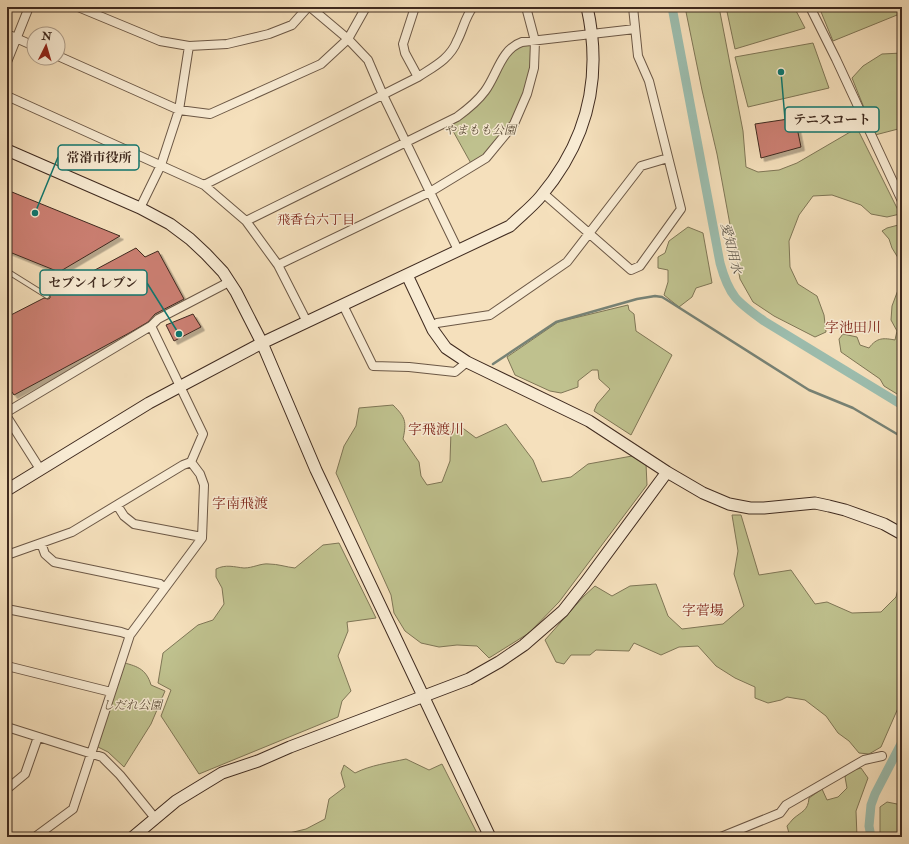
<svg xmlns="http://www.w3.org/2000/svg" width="909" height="844" viewBox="0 0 909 844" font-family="'IM FELL Double Pica','Noto Serif JP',serif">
<defs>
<filter id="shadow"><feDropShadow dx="3.5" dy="3.5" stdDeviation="0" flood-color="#0004"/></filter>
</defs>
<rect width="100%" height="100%" fill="#f5e0bc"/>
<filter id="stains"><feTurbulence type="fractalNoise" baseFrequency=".005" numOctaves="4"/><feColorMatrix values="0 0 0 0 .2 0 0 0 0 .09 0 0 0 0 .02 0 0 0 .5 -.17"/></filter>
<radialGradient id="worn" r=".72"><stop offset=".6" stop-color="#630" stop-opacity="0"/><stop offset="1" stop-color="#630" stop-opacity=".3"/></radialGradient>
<path fill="#bfc18e" stroke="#7f7656" d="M685,7h34l24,124 3,36 12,5 21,-2 18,-7 60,-35 43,86 -13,3 -16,-3 -10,-9 -29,-10 -19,1 -14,19 -10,26 1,26 8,17 19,12 7,19 2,17 -11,5 -41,-21 -21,-14 -13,-23 -23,-125 -15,-64z
M726,7h68l11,21 -70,21z
M819,7h83v6l-69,28z
M535,41l-1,27 -20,56 -41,43 -25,-45 22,-14 38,-58z
M813,43l16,45 -81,19 -13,-50z
M902,53v75l-27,7 -23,-57 11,-12 19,-12z
M902,224v173l-18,-11 -4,-7 -39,-27 -2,-13 4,-5 14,3 3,8 9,3c8,-11 15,-10 26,-8l2,-9 -6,-11 1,-14 6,-16 3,-18 -1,-11 -8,-13 -3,-9 -7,-8 5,-3z
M688,227l15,6 9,50 -16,5 -4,9 -13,10 -15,-12 4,-13v-12l-10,-2v-11l7,-4 4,-12z
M628,305l1,5 5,4 2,17 36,24 -41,80 -37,-24 3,-7 13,-15 -11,-10 -1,-9h-6l-14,11v6l-17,6 -11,-2 -35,-16 -8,-18 51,-35z
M393,405c12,12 14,16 10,34l16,23 2,14 6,9 15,-3 8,-21 1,-30 9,-5 16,12 30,-14 27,36 9,22 29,-5 17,-13 44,-8 14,8 1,21 -88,117 -30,31 -40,25 -12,-12 -20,-1 -18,2 -18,-4 -16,-12 -11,-18 -3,-18 -55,-122 8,-27 12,-20 3,-18z
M732,515h9l18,60 32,-5 24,34 12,-2 25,11 29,-1 15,-15 5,-20 1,-1v123l-21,48 -12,7 -10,-1 -10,-12 -11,-8 -12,-17 -21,-16 -18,-3 -6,3 -13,3 -13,-5v-11l-20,-9 -19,-12 -18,-20 -19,1 -18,8 -27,-12 -5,8 -33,-1 -6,5h-19l-7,9 -8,-2 -11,-22 39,-44 11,-10 17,10 18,-10 26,-2 12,32 14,13 41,-5 21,-18 -10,-32 4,-23z
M339,543l37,75 -29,4 1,9 -10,25 13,35 -9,10 -4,16 -139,57 -38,-58 10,-26 -13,-7 5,-30 35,-28 15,-5 11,-16 -2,-16 -6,-11v-8c10,-5 18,-2 28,-1 9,0 17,-5 25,-4 9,0 17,3 26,4l28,-23z
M121,662c15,4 25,6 30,23l14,6 -14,33 -27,43 -16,-15 -16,-8z
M406,759l23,11 13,-6 37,73h-202l4,-2 25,-6 19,-10 4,-20 16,-12 -4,-14 3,-8 11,8c16,-8 33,-10 51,-14z
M861,768l7,10 -12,33 1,26h-67l-3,-11c2,-2 4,-5 6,-7 9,-8 15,-8 16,-21l13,-9 5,11 11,-3 9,-9 -2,-11 5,-6z
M887,802l15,3v32h-22v-30z"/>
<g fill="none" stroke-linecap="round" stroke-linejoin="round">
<path stroke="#778275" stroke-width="2.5" d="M493,364l63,-42 81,-23 18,-3 7,1 5,3 142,90 44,18 49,29"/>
<path stroke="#9cbdae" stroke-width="9" d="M672,7l48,256c9,33 17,39 44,58l138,84
M871,837l-2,-11 2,-21 4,-11 27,-52"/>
</g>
<path fill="#cb7f72" stroke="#3f2a1f" filter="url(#shadow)" d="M795,118l6,29 -40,11 -6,-34z
M7,190l113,46 -61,36 -52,-21z
M136,248l9,9 13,-6 26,48 -29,15 -7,8 -17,10 -117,63 -7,-10v-68l37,-19 4,1 2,-1v-4z
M193,314l8,13 -27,14 -8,-16z"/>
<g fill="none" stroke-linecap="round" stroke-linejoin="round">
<g stroke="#6c5846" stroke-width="6">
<path id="lane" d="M7,271l40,25"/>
</g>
<g stroke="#6c5846" stroke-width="10">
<path id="street" d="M78,7l82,34 29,5 38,-2 42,-10 23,-9 16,-18
M310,7l38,32 20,21 15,35 75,155
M415,7l-12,37 2,9 13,24
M810,7l26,52 66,142
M7,34l27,12
M58,56l121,54 31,4 111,-50 27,-25 18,-32
M7,62l22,-55
M7,96l197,89 42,36 32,44 29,57
M204,185l214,-108c15,-10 32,-18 39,-36 6,-11 8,-24 16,-34
M543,193l88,77 9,-4 41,-57 -32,-128 -11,-25 -5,-49
M140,208l21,-43 18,-55 10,-64
M246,221l211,-104c11,-8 20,-15 28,-26 12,-16 16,-42 37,-49l113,-13
M278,265l152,-73 56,-34 28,-34 13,-30 7,-26 1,-27 -9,-34
M343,305l30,61 36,1 46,5 12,-10
M151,326l7,-7 71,-37
M431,326l6,-3 53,-8 77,-53 74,-96 27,-8
M7,412l144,-86 52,108 -12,28 9,12 4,11 -2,53 -72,97 -57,174 -38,28
M7,417l33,52
M117,505l7,11 10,8 68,13
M41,543l4,11 9,8 106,22 5,4
M7,555l65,-23 111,-67 8,-3
M7,609l114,23 9,3
M7,666l104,26
M7,727l95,30 18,18 35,43
M7,789l18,-15 13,-37
M721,837l59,-24 6,-8 78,-45 18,-4"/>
</g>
<g stroke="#3f2a1f" stroke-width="13">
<path id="secondary" d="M7,150l133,58 30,16 20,15 16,15 17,18 13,20 26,51 54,127 174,367
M407,275l26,55 13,18 21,14 122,59 78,51 36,21 26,11 21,4h14l51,-5 14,3 16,4 39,14 18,10
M7,490l142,-87 32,-17 81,-43 248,-117c10,-10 22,-19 31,-30 47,-56 62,-118 46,-189
M133,837l43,-36 46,-28 36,-12 32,-14 179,-68 30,-17 25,-17 39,-34 22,-28 82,-111"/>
</g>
<use href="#lane" stroke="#f8ebd3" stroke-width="4"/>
<use href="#street" stroke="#f8ebd3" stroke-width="8"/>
<use href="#secondary" stroke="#f8ebd3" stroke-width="11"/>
</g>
<g text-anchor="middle" stroke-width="3" stroke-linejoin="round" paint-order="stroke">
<g font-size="12" font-style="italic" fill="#5f503b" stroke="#f8ebd3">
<text x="480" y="134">やまもも公園</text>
<text x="132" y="709">しだれ公園</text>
</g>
<g font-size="13" fill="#7a1f14" stroke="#f8ebd3">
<text x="316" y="224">飛香台六丁目</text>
</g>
<g font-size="13" font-style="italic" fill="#564f43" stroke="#f8ebd3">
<text transform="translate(732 248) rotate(76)" y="5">愛知用水</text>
</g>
<g font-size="14" fill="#7a1f14" stroke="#f8ebd3">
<text x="853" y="332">字池田川</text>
<text x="436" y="434">字飛渡川</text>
<text x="240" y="508">字南飛渡</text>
<text x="703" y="615">字菅場</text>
</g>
</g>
<path fill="none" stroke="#0f766e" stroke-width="1.5" d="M781 72L785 119M35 213L58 157M179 334L147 283"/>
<g fill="#0f766e" stroke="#f8ebd3" stroke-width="1.5">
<circle cx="781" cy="72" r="4"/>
<circle cx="35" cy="213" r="4"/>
<circle cx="179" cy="334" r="4"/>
</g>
<g fill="#f8ebd3" stroke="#0f766e" stroke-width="1.5">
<rect x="785" y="107" width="94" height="25" rx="4"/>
<rect x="58" y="145" width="81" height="25" rx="4"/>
<rect x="40" y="270" width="107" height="25" rx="4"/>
</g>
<g font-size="13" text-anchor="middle" font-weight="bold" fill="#3f2a1f">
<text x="832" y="124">テニスコート</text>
<text x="99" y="162">常滑市役所</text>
<text x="93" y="287">セブンイレブン</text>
</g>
<rect width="909" height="844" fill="none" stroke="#f5e0bc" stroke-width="24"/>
<rect x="8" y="8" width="893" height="828" fill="none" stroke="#3f2a1f" stroke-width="2"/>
<rect x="12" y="12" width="885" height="820" fill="none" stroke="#3f2a1f"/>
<g transform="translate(46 46) rotate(5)"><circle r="19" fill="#f8ebd3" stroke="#ae9e8b"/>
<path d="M0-3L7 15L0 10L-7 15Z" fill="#8f2418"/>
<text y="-6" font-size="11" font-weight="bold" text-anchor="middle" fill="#3f2a1f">N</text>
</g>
<rect width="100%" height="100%" filter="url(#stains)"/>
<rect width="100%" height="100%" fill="url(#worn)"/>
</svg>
